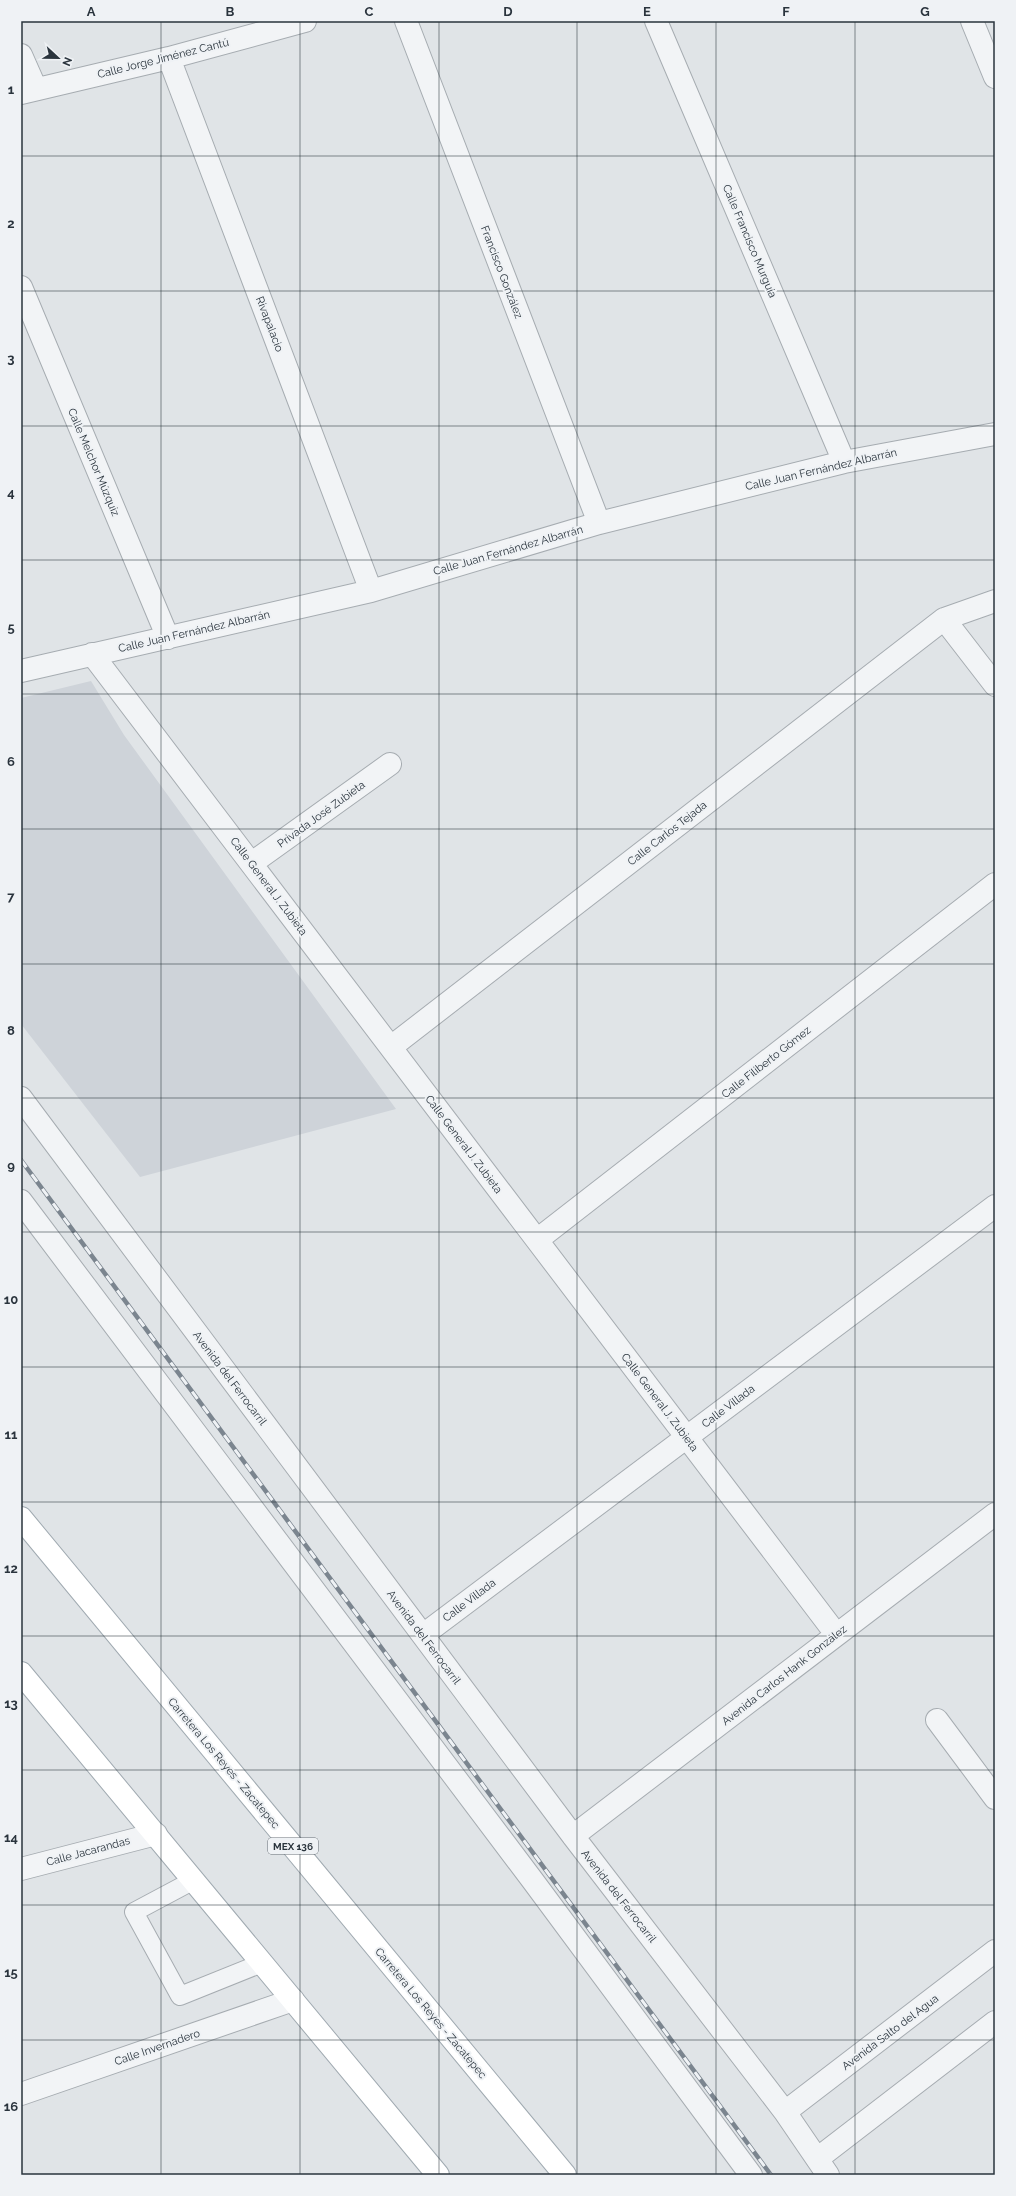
<svg xmlns="http://www.w3.org/2000/svg" width="1016" height="2196" viewBox="0 0 1016 2196" font-family="Raleway,sans-serif">
<rect width="100%" height="100%" fill="#e0e4e7"/>
<path fill="#ced3d9" d="M91,681l33,54 272,374 -256,68 -119,-153v-326z"/>
<g fill="none" stroke-linecap="round" stroke-linejoin="round">
<g stroke="#a6acb1" stroke-width="20">
<path id="service" d="M194,1880l-60,32 46,84 82,-33"/>
</g>
<g stroke="#a6acb1" stroke-width="24">
<path id="minor" d="M406,21l193,502
M656,21l188,441
M972,21l23,56
M21,55l15,34
M169,58l202,533
M21,93l148,-35 136,-37
M21,287l147,351
M944,619l51,66
M92,654l744,980
M21,671l350,-80 228,-68 245,-61 151,-28
M252,863l138,-99
M391,1047l553,-428 51,-18
M21,1098l552,738 212,276 43,63
M21,1201l512,680 218,294
M537,1240l458,-356
M423,1635l572,-429
M937,1720l58,78
M573,1836l422,-322
M21,1869l135,-35
M21,2094l272,-94
M785,2112l210,-161
M817,2159l178,-137"/>
</g>
<g stroke="#a0aab1" stroke-width="24">
<path id="primary" d="M21,1518l544,657
M21,1673l417,502"/>
</g>
<use href="#service" stroke="#f2f4f6" stroke-width="18"/>
<use href="#minor" stroke="#f2f4f6" stroke-width="22"/>
<use href="#primary" stroke="#fff" stroke-width="22"/>
<g stroke="#7b858f" stroke-width="4.5">
<path id="rail" d="M21,1160l750,1015"/>
</g>
<use href="#rail" stroke="#eff2f5" stroke-width="3" stroke-dasharray="9" stroke-linecap="butt"/>
</g>
<path fill="none" stroke="#2a343d" stroke-width="1" stroke-opacity="0.55" d="M161,21v2154M300,21v2154M439,21v2154M577,21v2154M716,21v2154M855,21v2154M21,156h974M21,291h974M21,426h974M21,560h974M21,694h974M21,829h974M21,964h974M21,1098h974M21,1232h974M21,1367h974M21,1502h974M21,1636h974M21,1770h974M21,1905h974M21,2040h974"/>
<g text-anchor="middle" stroke-width="4" stroke-linejoin="round" paint-order="stroke">
<rect fill="#eff2f5" stroke="#656d74" stroke-width="1" x="268" y="1838" width="50" height="16" rx="3"/>
<g font-size="10" font-weight="bold" fill="#2a343d">
<text x="293" y="1850">MEX 136</text>
</g>
<g font-size="11" fill="#2a343d" stroke="#eff2f5">
<text transform="translate(163 58) rotate(-14)" y="4">Calle Jorge Jiménez Cantú</text>
<text transform="translate(750 241) rotate(67)" y="4">Calle Francisco Murguía</text>
<text transform="translate(502 272) rotate(69)" y="4">Francisco González</text>
<text transform="translate(270 324) rotate(69)" y="4">Rivapalacio</text>
<text transform="translate(94 462) rotate(67)" y="4">Calle Melchor Múzquiz</text>
<text transform="translate(821 469) rotate(-13)" y="4">Calle Juan Fernández Albarrán</text>
<text transform="translate(508 550) rotate(-16)" y="4">Calle Juan Fernández Albarrán</text>
<text transform="translate(194 631) rotate(-13)" y="4">Calle Juan Fernández Albarrán</text>
<text transform="translate(321 814) rotate(-36)" y="4">Privada José Zubieta</text>
<text transform="translate(667 833) rotate(-38)" y="4">Calle Carlos Tejada</text>
<text transform="translate(269 886) rotate(53)" y="4">Calle General J. Zubieta</text>
<text transform="translate(766 1062) rotate(-38)" y="4">Calle Filiberto Gómez</text>
<text transform="translate(464 1144) rotate(53)" y="4">Calle General J. Zubieta</text>
<text transform="translate(230 1378) rotate(53)" y="4">Avenida del Ferrocarril</text>
<text transform="translate(660 1402) rotate(53)" y="4">Calle General J. Zubieta</text>
<text transform="translate(728 1406) rotate(-37)" y="4">Calle Villada</text>
<text transform="translate(469 1600) rotate(-37)" y="4">Calle Villada</text>
<text transform="translate(424 1637) rotate(53)" y="4">Avenida del Ferrocarril</text>
<text transform="translate(784 1675) rotate(-38)" y="4">Avenida Carlos Hank González</text>
<text transform="translate(224 1763) rotate(50)" y="4">Carretera Los Reyes - Zacatepec</text>
<text transform="translate(88 1851) rotate(-15)" y="4">Calle Jacarandas</text>
<text transform="translate(619 1896) rotate(52)" y="4">Avenida del Ferrocarril</text>
<text transform="translate(431 2013) rotate(50)" y="4">Carretera Los Reyes - Zacatepec</text>
<text transform="translate(890 2032) rotate(-37)" y="4">Avenida Salto del Agua</text>
<text transform="translate(157 2047) rotate(-19)" y="4">Calle Invernadero</text>
</g>
</g>
<rect width="1016" height="2196" fill="none" stroke="#eff2f5" stroke-width="44"/>
<g transform="translate(58 58) rotate(112)" stroke="#eff2f5" stroke-width="3" paint-order="stroke">
<path d="M0-3L7 15L0 10L-7 15Z" fill="#2a343d"/>
<text y="-6" font-size="11" font-weight="bold" text-anchor="middle" fill="#2a343d">N</text>
</g>
<rect x="22" y="22" width="972" height="2152" fill="none" stroke="#2a343d" stroke-width="1.5"/>
<g font-size="13" text-anchor="middle" font-weight="bold" fill="#2a343d">
<text x="91" y="16">A</text>
<text x="230" y="16">B</text>
<text x="369" y="16">C</text>
<text x="508" y="16">D</text>
<text x="647" y="16">E</text>
<text x="786" y="16">F</text>
<text x="925" y="16">G</text>
<text x="11" y="94">1</text>
<text x="11" y="228">2</text>
<text x="11" y="363">3</text>
<text x="11" y="497">4</text>
<text x="11" y="632">5</text>
<text x="11" y="766">6</text>
<text x="11" y="901">7</text>
<text x="11" y="1035">8</text>
<text x="11" y="1170">9</text>
<text x="11" y="1304">10</text>
<text x="11" y="1439">11</text>
<text x="11" y="1573">12</text>
<text x="11" y="1708">13</text>
<text x="11" y="1842">14</text>
<text x="11" y="1977">15</text>
<text x="11" y="2111">16</text>
</g>
</svg>
